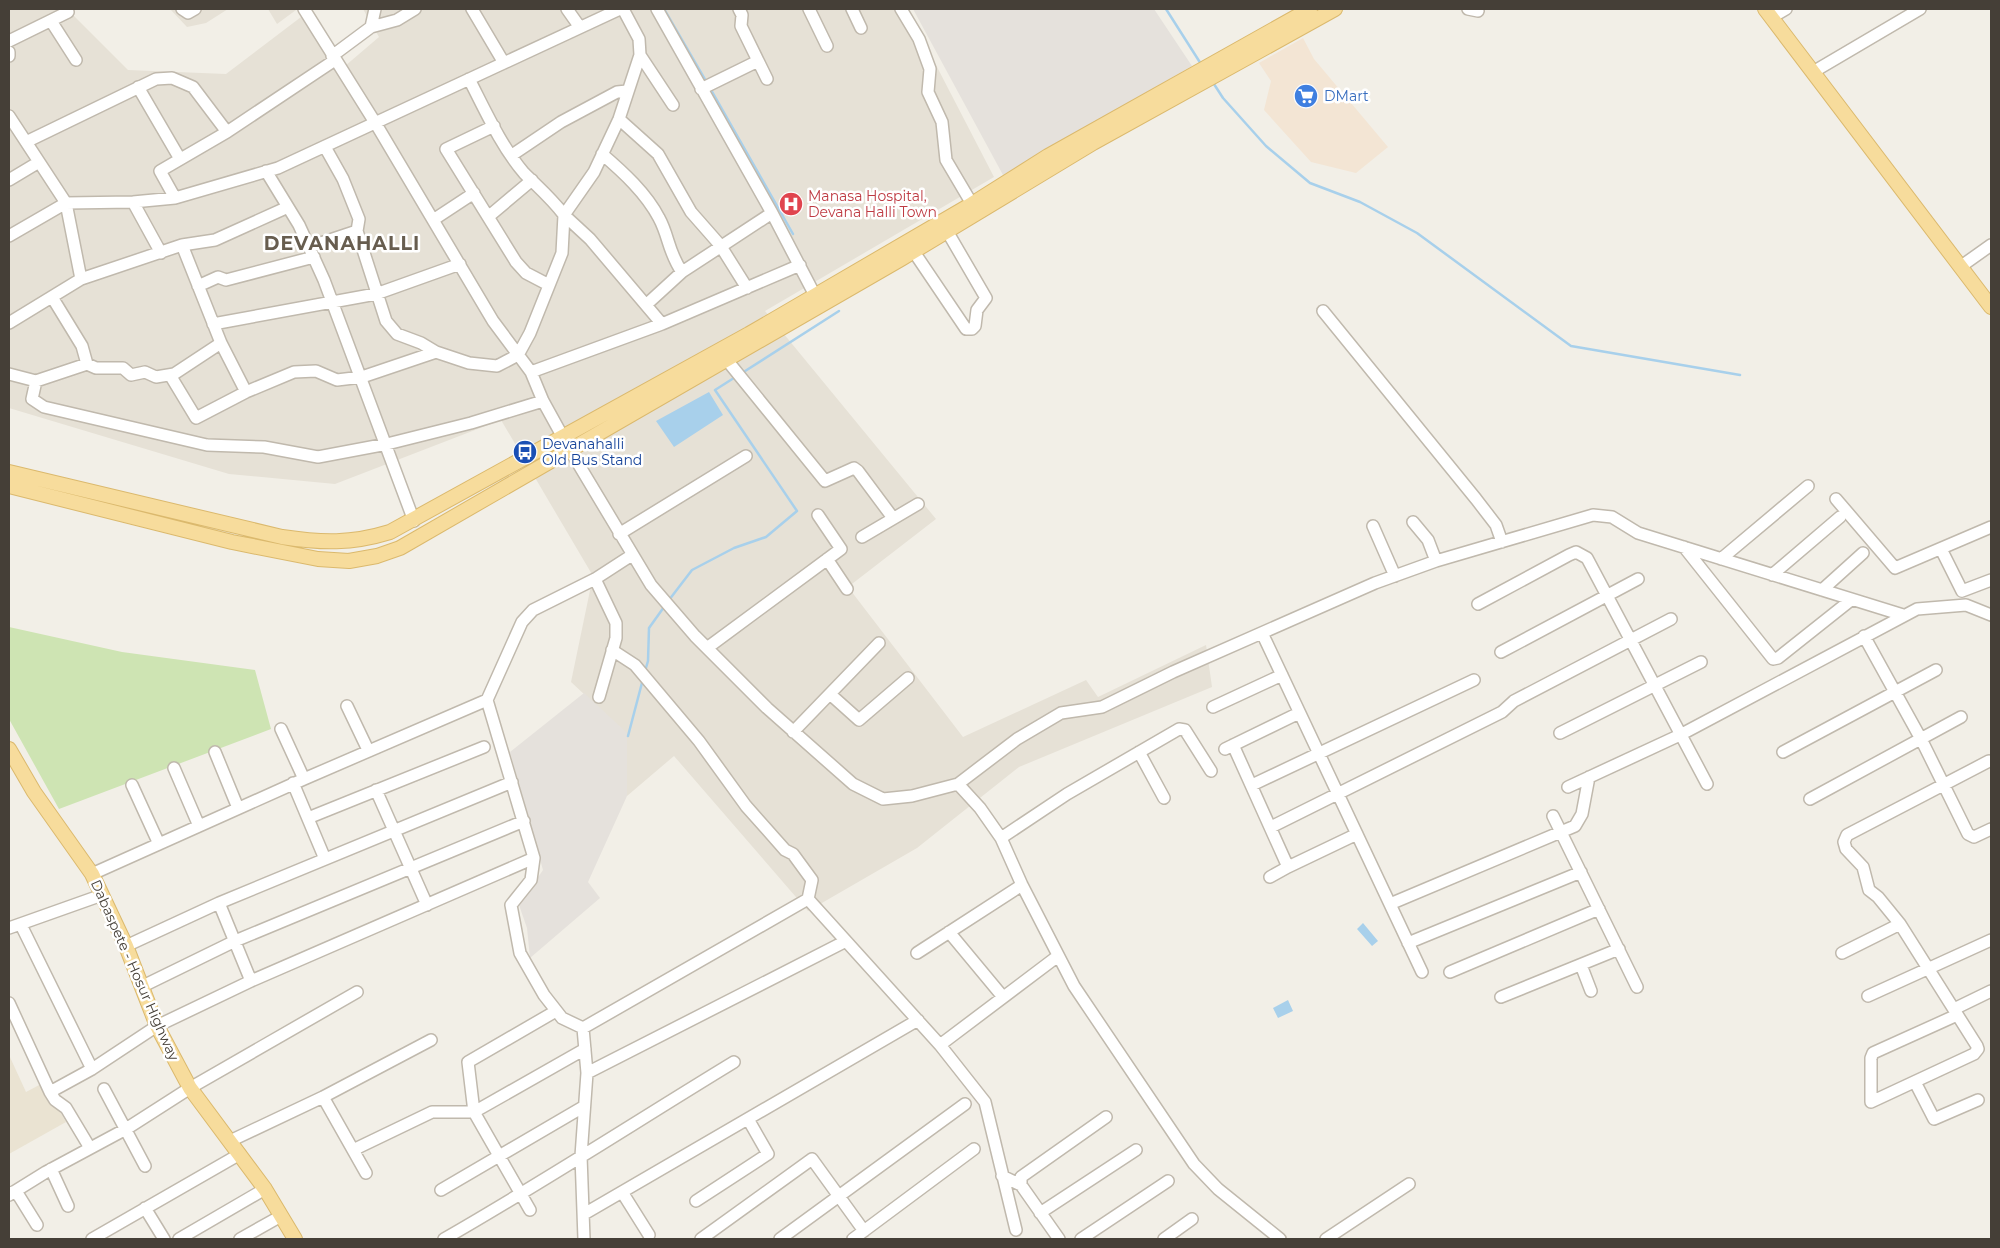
<svg xmlns="http://www.w3.org/2000/svg" width="2000" height="1248" viewBox="0 0 2000 1248" font-family="Montserrat,sans-serif">
<rect width="100%" height="100%" fill="#f2efe7"/>
<path fill="#e6e1d6" d="M9,9h58l61,61 98,4 79,-60 33,58 41,-35 -16,-28h544l87,168 -229,134 171,208 -88,68 115,150 123,-57 12,17 108,-52 6,42 -193,80 -102,81 -109,63 -134,-155 -47,40v-62l-56,-52 22,-106 -92,-156 -166,64 -106,-10 -220,-66z
M170,9h58l-22,14 -19,4z
M268,9h27l1,1 -19,14z"/>
<path fill="#f3e5d4" d="M1303,38l11,21 74,88 -32,26 -45,-11 -47,-52 7,-29 -12,-18z"/>
<path fill="#e5e1dc" d="M913,9h241l38,57 -189,109z
M584,693l43,40v63l-39,86 12,16 -70,60 -3,-30 -8,-23 24,-35 -33,-118z"/>
<path fill="#eae3d2" d="M9,1055l17,37 17,-9 23,39 -57,32z"/>
<path fill="#cee4b3" d="M9,627l113,25 133,18 16,59 -212,80 -50,-90z"/>
<path fill="#a8d0eb" d="M709,392l14,23 -49,32 -18,-26z
M1363,923l15,18 -6,5 -15,-17z
M1288,1000l5,11 -15,7 -5,-10z"/>
<g fill="none" stroke-linecap="round" stroke-linejoin="round">
<path stroke="#a8d0eb" stroke-width="2.5" d="M664,9l43,74
M1166,9l35,55
M1212,81l11,17 43,48 44,37 50,19 57,31 154,113 169,29
M710,88l83,146
M742,373l97,-62
M669,600l23,-30 42,-22 32,-11 31,-26 -82,-121 22,-14
M645,671l3,-10 1,-33 15,-21
M628,736l15,-57"/>
<g stroke="#c0b9ad" stroke-width="14">
<path id="minor" d="M182,9l6,4 7,-4
M304,9l72,115 117,197 38,51 12,29 27,49 81,135 44,51 72,72 86,76 30,15 29,-3 46,-12 22,24 21,30 21,47 52,101 120,178 24,25 62,50
M472,9l32,54
M567,9l12,17
M623,9l16,30 1,16 -21,64 -25,53 -30,43 26,24 72,85
M657,9l115,204 47,90
M739,9l3,6 -1,11 26,53
M809,9l18,37
M852,9l9,19
M901,9l18,30 11,30 -2,23 14,30 4,38 26,44
M1468,9l10,2
M1772,17l14,-8
M51,21l25,39
M371,27l26,-7 18,-11
M9,41l59,-29
M9,52v4
M640,55l33,50
M332,56l39,-29 4,-18
M1813,72l107,-63
M138,87l42,72
M701,89l57,-28
M9,116l57,87 67,-1 42,-4 103,-30 342,-159
M619,119l39,35 33,58 29,33 27,43
M494,126l-48,23 70,113 10,11 23,12
M26,142l130,-63 16,-1 21,9 34,45
M325,147l18,32 16,40 -2,12 29,90 11,13 24,9 15,9 33,11 28,3 21,-11 12,-22 32,-80 2,-38c-12,-16 -26,-28 -40,-42 -23,-27 -39,-63 -55,-94
M602,154c21,18 44,39 57,64 10,18 9,34 23,54
M512,155l49,-33 56,-30 10,-1
M266,171l33,54 25,55 90,241
M9,180l30,-18
M175,198l-15,-27 67,-39 108,-72
M133,202l28,51
M488,217l44,-37
M433,220l41,-27
M9,236l57,-33 15,76 -72,44
M182,245l33,-5 73,-33
M309,247l48,-16
M914,252l52,77h6l3,-3 2,-16 9,-12 -39,-67
M1960,267l31,-22
M81,279l101,-34 39,98 25,49
M198,286l20,-9 8,3 88,-23
M647,304l35,-32 90,-59
M1323,311l153,188 20,26 6,17
M213,324l163,-30 84,-30
M726,359l99,122 29,-13 4,3 35,47
M87,364l9,4h27l8,7 14,-3 11,5 18,-3 47,-31
M531,372l131,-48 138,-59
M9,374l27,7 51,-17 -5,-18 -30,-49
M170,375l26,43 50,-26 48,-20 22,-1 21,9 25,-3 74,-25
M36,381l-4,18 12,8 163,38 57,2 54,10 69,-13 84,-21 72,-22
M1836,499l59,69 96,-41
M1413,522l15,18 8,21
M1373,526l22,50
M619,534l127,-78
M862,537l56,-33
M1684,547l89,112 5,-1 73,-58
M1941,549l21,42 29,-11
M827,559l20,30
M1721,559l87,-73
M1772,575l68,-58
M595,579l21,44v15l-17,59
M1822,590l41,-37
M1478,604l91,-49 7,-3 11,6 120,226
M1262,633l160,339
M1864,636l57,103 47,95 6,3 17,-8
M707,648l134,-99 -23,-34
M612,650l23,15 64,76 47,65 39,44 8,4 19,26 -4,19 132,146 45,57 31,128
M1501,652l137,-73
M830,694l29,26 49,-42
M347,706l21,44
M1213,707l69,-32
M281,729l23,50
M793,732l86,-89
M1560,733l141,-71
M1233,745l55,122 -18,10
M1225,749l74,-36
M215,752l23,56
M1139,752l25,46
M1783,752l153,-82
M174,768l25,58
M293,783l32,76
M958,784l59,-45 44,-26 41,-6 71,-35 202,-89 61,-22 157,-46 19,2 26,16 265,82
M132,785l27,59
M1252,785l222,-105
M1568,787l112,-52 237,-126 49,-4 25,10
M376,790l51,115
M1810,799l151,-82
M1553,816l84,171
M308,818l176,-71
M1271,827l231,-115 12,-11 157,-82
M1001,838l66,-44 112,-65 6,1 26,41
M1288,867l69,-33
M92,874l212,-95 183,-79
M219,903l32,78
M1390,904l185,-78 7,-12 7,-37
M21,925l71,144
M9,928l93,-33
M949,932l54,65
M1408,943l173,-71
M126,946l93,-43 293,-121
M917,953l105,-68
M1842,953l58,-29
M1581,965l10,26
M1450,972l149,-63
M143,986l92,-45 289,-120
M1868,996l123,-56
M1501,997l118,-48
M9,1003l41,89 5,8 11,8 24,40
M1954,1009l37,-18
M1957,1015l-84,38 -2,5v44l103,-48 4,-5 -1,-3 -77,-122 -22,-27 -9,-7 -6,-23 -17,-18 -2,-7 3,-7 142,-74
M583,1028l225,-129
M940,1045l118,-89
M587,1073l259,-132
M1915,1082l19,37 44,-19
M104,1089l41,77
M50,1092l42,-23 65,-43 94,-45 283,-123
M323,1097l43,76
M230,1141l93,-44 108,-57
M353,1150l79,-38h42l111,-63
M51,1169l17,37
M1002,1176l19,9 38,54
M1021,1185v-8l85,-60
M441,1190l142,-83
M13,1192l6,4 18,29
M622,1192l27,43
M9,1195l37,-23 80,-43 64,-41 167,-96
M696,1201l72,-47 -20,-35
M145,1208l19,31
M530,1210l-56,-98 -6,-50 88,-51
M1040,1213l96,-63
M584,1214l334,-194
M92,1239l148,-85
M179,1239l86,-50
M240,1239l41,-23
M444,1239c98,-56 193,-118 290,-177
M584,1239l-3,-83 6,-83 -4,-45 -21,-10 -18,-23 -24,-42 -9,-48 20,-25 3,-22 -47,-158 35,-78 11,-12 62,-31 37,-24
M701,1239l111,-80 52,72
M780,1239l185,-135
M853,1239l121,-90
M1081,1239l87,-58
M1164,1239l28,-20
M1326,1239l83,-55"/>
</g>
<g stroke="#dbb96d" stroke-width="16">
<path id="major" d="M1765,9l226,298
M9,472l273,65c40,6 69,7 108,-5l359,-198 223,-130 76,-48 262,-147
M9,486l223,56 86,17 31,2 28,-5 23,-8 501,-289 192,-116 242,-134
M9,749l25,43 58,82 34,72 31,80 33,62 75,101 30,50"/>
</g>
<use href="#minor" stroke="#fff" stroke-width="11"/>
<use href="#major" stroke="#f7dc9c" stroke-width="14"/>
</g>
<defs>
<g id="supermarket-disc" transform="scale(1.25)"><circle r="9.5" fill="#3f7fe0" stroke="#fff"/><path d="M-6-5.5h2.5l.6 2H6L4.5 2H-2.5L-4.4-4H-6ZM-1.5 3.2a1.3 1.3 0 1 0 .1 0ZM3 3.2a1.3 1.3 0 1 0 .1 0Z" fill="#fff"/></g>
<g id="hospital-disc" transform="scale(1.25)"><circle r="9.5" fill="#e0444e" stroke="#fff"/><path d="M-5-5h3v3.5h4V-5h3V5h-3V1.5h-4V5h-3Z" fill="#fff"/></g>
<g id="bus-disc" transform="scale(1.25)"><circle r="9.5" fill="#1a4fb4" stroke="#fff"/><path d="M-5-6H5V4H4V6H2V4H-2V6H-4V4H-5ZM-3.5-4V0h7V-4ZM-3.5 1.2v1.5H-2V1.2ZM2 1.2v1.5H3.5V1.2Z" fill="#fff"/></g>
</defs>
<g fill-rule="evenodd">
<use href="#supermarket-disc" x="1306" y="96"/>
<use href="#hospital-disc" x="791" y="204"/>
<use href="#bus-disc" x="525" y="452"/>
</g>
<g text-anchor="middle" stroke-width="5" stroke-linejoin="round" paint-order="stroke">
<g font-size="14" fill="#366cbe" stroke="#fff" text-anchor="start">
<text x="1324" y="101">DMart</text>
</g>
<g font-size="14" fill="#be3a42" stroke="#fff" text-anchor="start">
<text x="808" y="201">Manasa Hospital,<tspan x="808" dy="16">Devana Halli Town</tspan></text>
</g>
<g font-size="14" fill="#164399" stroke="#fff" text-anchor="start">
<text x="542" y="449">Devanahalli<tspan x="542" dy="16">Old Bus Stand</tspan></text>
</g>
<g font-size="14" fill="#453f37" stroke="#fff">
<text transform="translate(135 970) rotate(66)" y="5">Dabaspete - Hosur Highway</text>
</g>
<g font-size="19" font-weight="bold" letter-spacing="1" fill="#675d4f" stroke="#fff">
<text x="342" y="250">DEVANAHALLI</text>
</g>
</g>
<rect width="2000" height="1248" fill="none" stroke="#453f37" stroke-width="20"/>
</svg>
